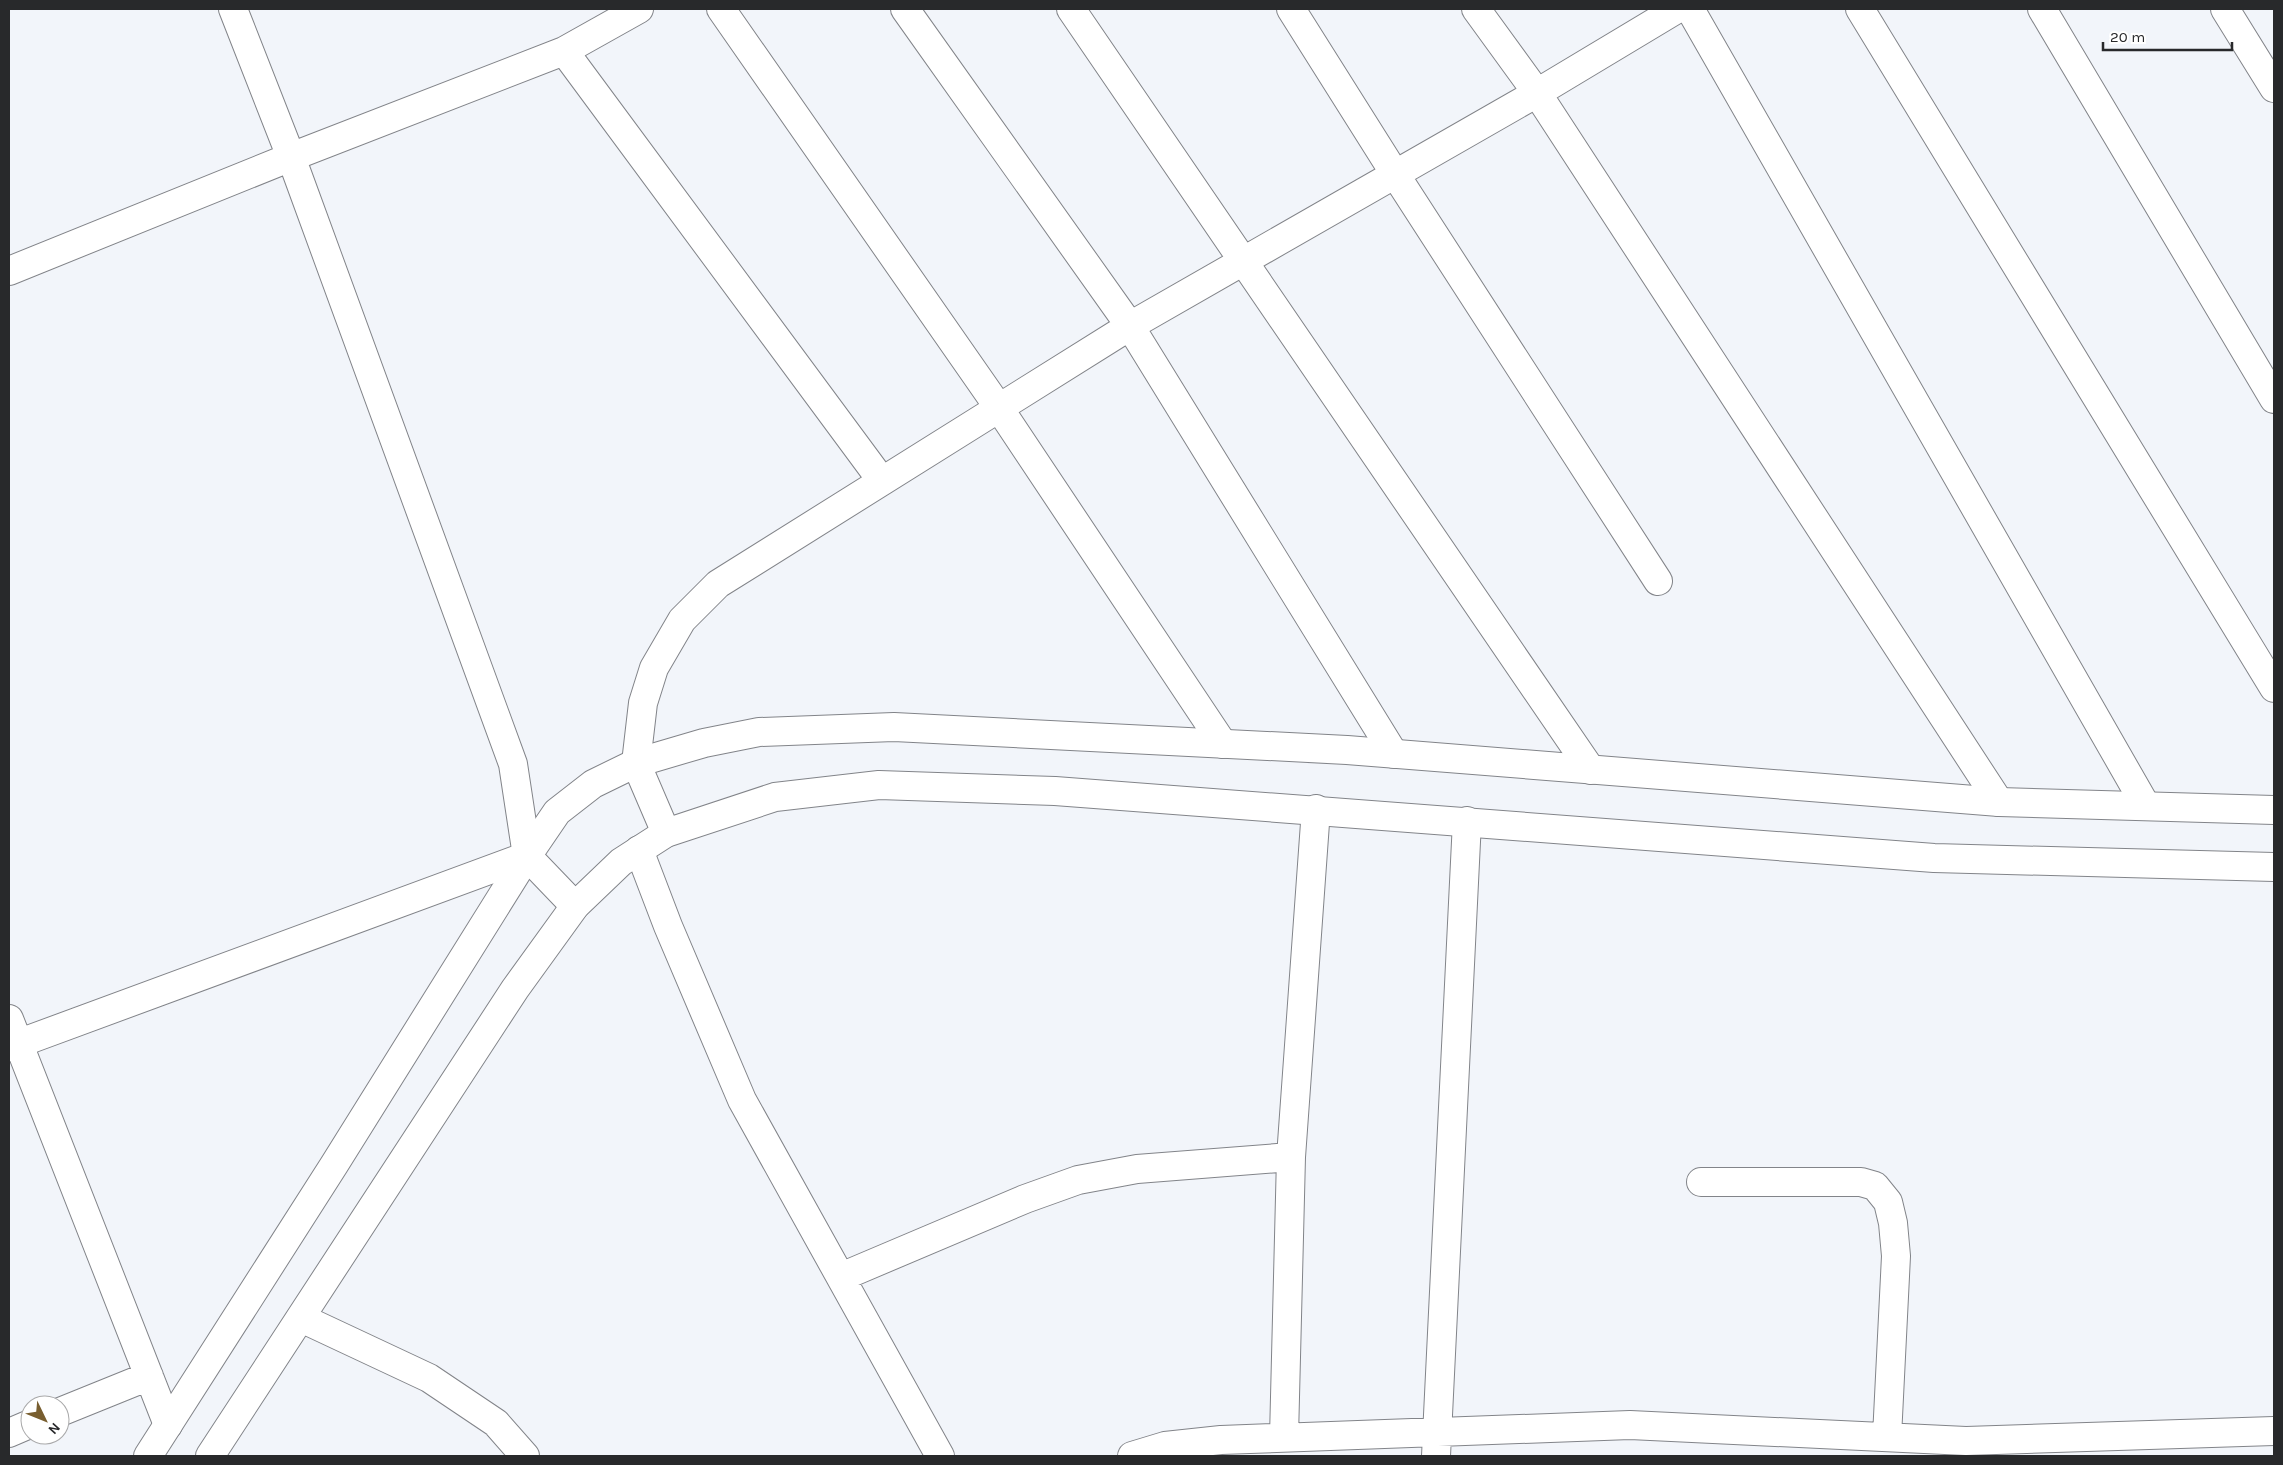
<svg xmlns="http://www.w3.org/2000/svg" width="2283" height="1465" viewBox="0 0 2283 1465" font-family="Karla,sans-serif">
<rect width="100%" height="100%" fill="#f2f5fa"/>
<g fill="none" stroke-linecap="round" stroke-linejoin="round">
<g stroke="#828489" stroke-width="30">
<path id="street" d="M233,9l58,148 222,607 14,92 48,50
M721,9l278,399 224,336
M905,9l225,317 264,428
M1071,9l520,761
M1291,9l104,165 263,407
M1476,9l61,84 462,709
M1690,9l456,797
M1860,9l414,679
M2042,9l232,390
M2225,9l49,79
M564,51l318,430
M9,271l282,-114 273,-106 75,-42
M666,833l-30,-70 7,-60 11,-35 28,-48 36,-36 412,-258 407,-233 140,-84
M639,850l29,76 74,174 198,356
M9,1019l159,406
M9,1047l518,-191
M1701,1182h160l14,4 13,16 5,21 3,33 -9,181
M841,1277l184,-78 53,-19 59,-11 154,-12
M301,1318l128,60 67,45 29,33
M60,1412l89,-36
M9,1433l21,-9
M1284,1437l7,-280 25,-348
M1132,1456l33,-10 56,-6 409,-15 336,16 308,-10
M1436,1456l31,-635"/>
</g>
<g stroke="#828489" stroke-width="30">
<path id="secondary" d="M148,1456l186,-291 193,-309 30,-44 36,-28 43,-21 68,-20 55,-11 135,-5 453,23 652,52 275,8
M210,1456l305,-467 60,-83 46,-44 45,-29 109,-36 104,-12 176,6 879,67 340,9"/>
</g>
<use href="#street" stroke="#fff" stroke-width="28"/>
<use href="#secondary" stroke="#fff" stroke-width="28"/>
</g>
<rect width="2283" height="1465" fill="none" stroke="#28292b" stroke-width="20"/>
<g transform="translate(45 1420) rotate(133)"><circle r="24" fill="#ffffff" stroke="#a9a9aa"/>
<path d="M0-4L9 19L0 12L-9 19Z" fill="#785e2f"/>
<text y="-8" font-size="14" font-weight="bold" text-anchor="middle" fill="#28292b">N</text>
</g>
<path d="M2103 42v8h129v-8" fill="none" stroke="#28292b" stroke-width="2.5"/>
<text x="2110" y="42" font-size="15" fill="#28292b" stroke="#ffffff" stroke-width="4" paint-order="stroke">20 m</text>
</svg>
